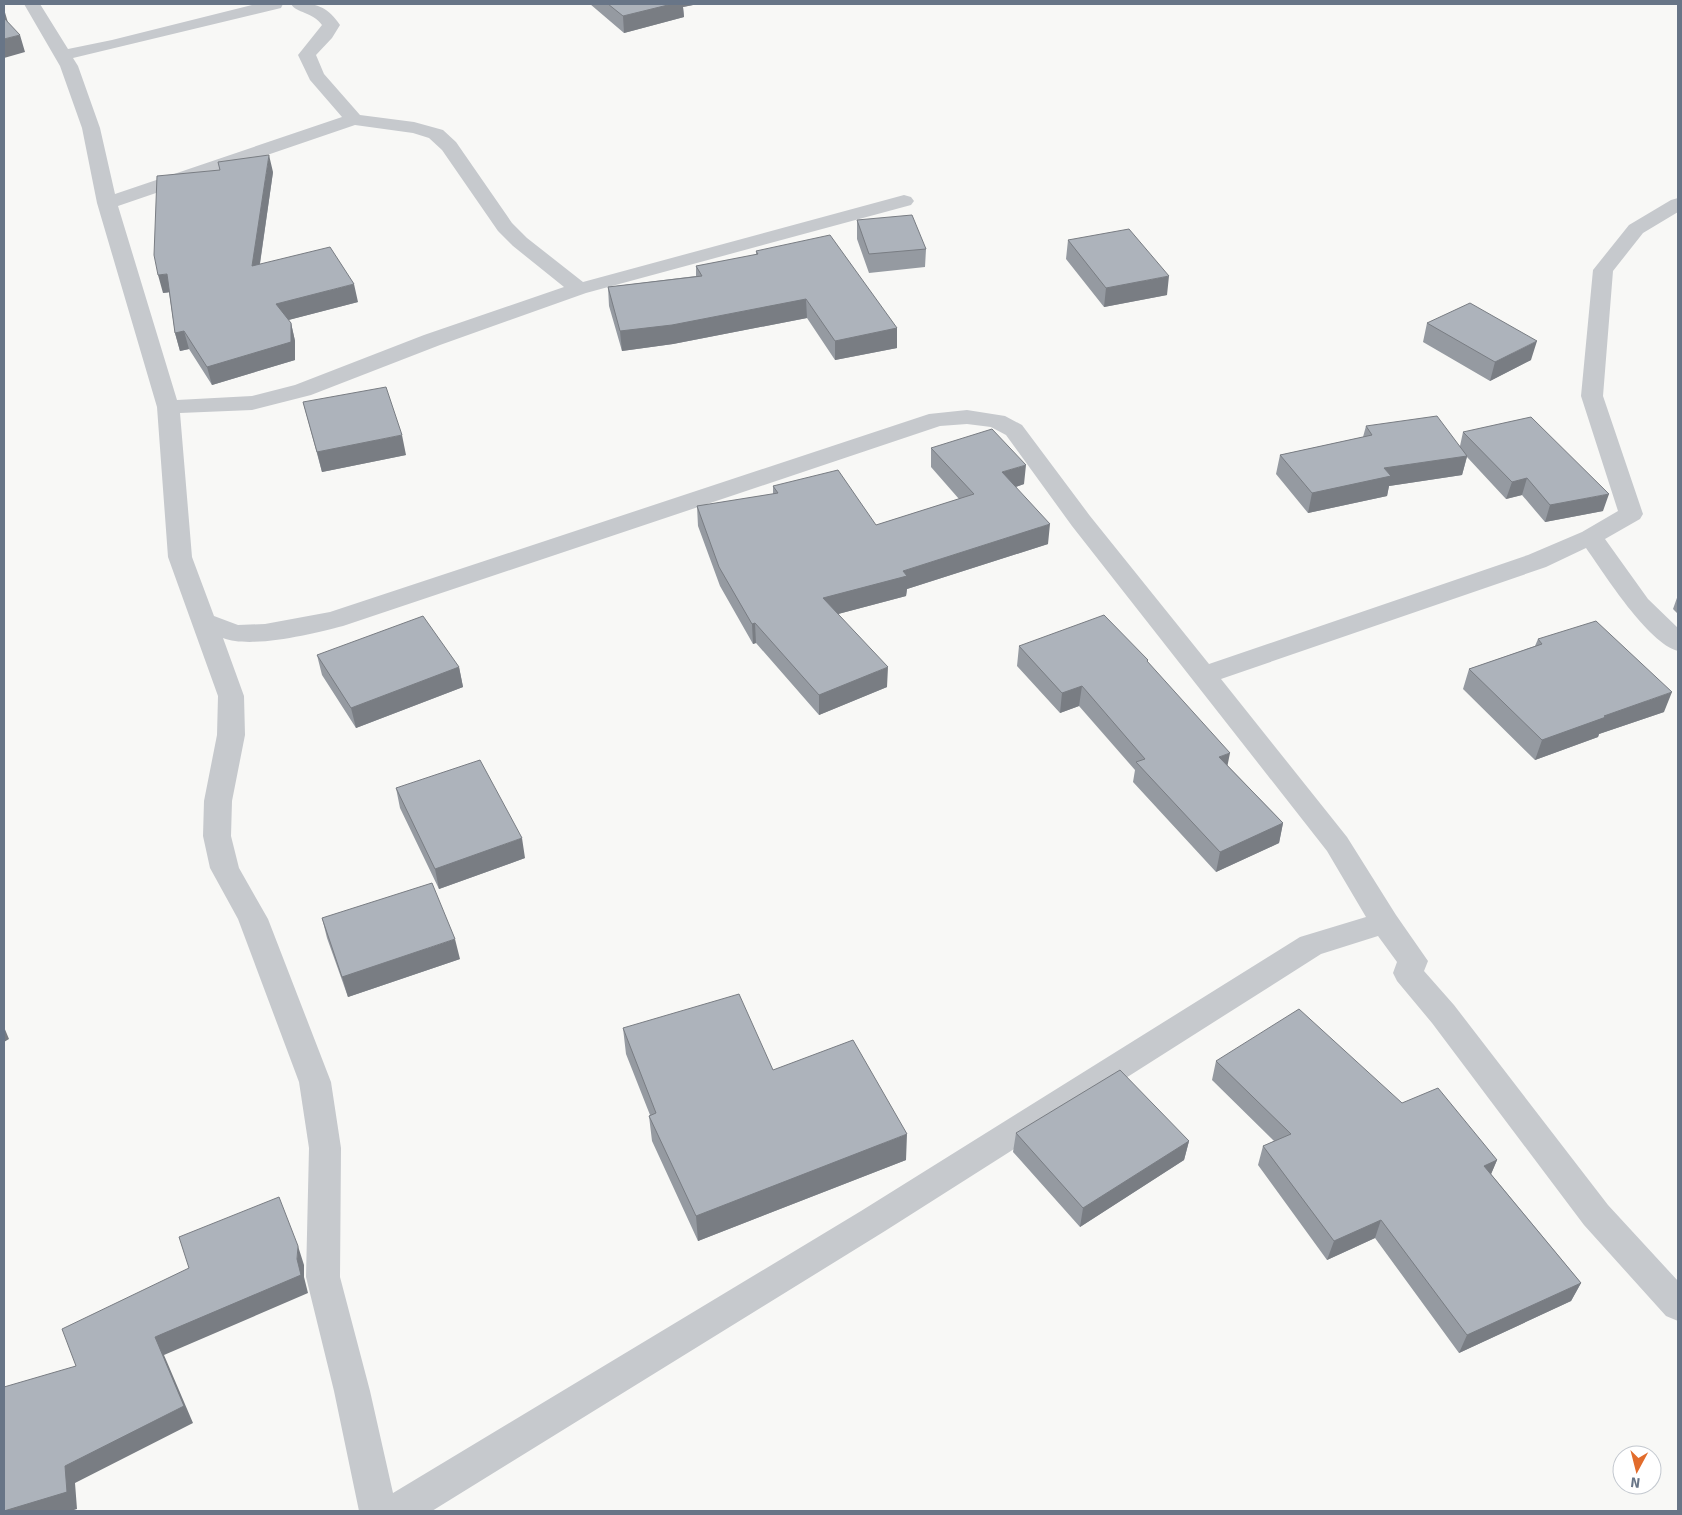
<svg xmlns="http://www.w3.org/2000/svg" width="1682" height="1515" viewBox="0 0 1682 1515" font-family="Signika,sans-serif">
<rect width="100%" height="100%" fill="#f8f8f6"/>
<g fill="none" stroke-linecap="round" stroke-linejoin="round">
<path fill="#c6c9cd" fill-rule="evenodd" d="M24,4h16l28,45 44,-9 144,-36h27l-2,4 -208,50 5,8 22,62 15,66 227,-77 -32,-37 -12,-25 24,-30c-9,-13 -26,-12 -31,-21 23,-1 35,0 49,21l-8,13 -16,17 8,19 36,41 54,7 29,8 13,12 56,81 15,15 56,44 321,-87 7,2 3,4 -3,4 -325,88 -146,52 -129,50 -59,15 -72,3 12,144 22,59 24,9 27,-1 65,-12 599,-198 38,-4 38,6 17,9 68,91 119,148 319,-109 54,-23 36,-21 -37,-115 12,-126 36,-45 42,-25 7,-2v14l-35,21 -30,38 -10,125 40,118 -3,5 -35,20 43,60 30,29v23c-30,-8 -73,-76 -92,-103l-40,19 -325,112 126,158 49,78 32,46 -4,10 30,34 154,200 70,76v40l-12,-5 -82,-91 -152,-202 -35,-42 -4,-8 4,-11 -19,-26 -57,18 -436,277 -453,280h-73l-25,-120 -28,-114 3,-129 -10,-66 -61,-163 -28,-51 -7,-32 1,-35 13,-66 1,-39 -50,-139 -11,-150 -60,-204 -15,-75 -22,-62zM355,125l58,8 16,5 13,12 56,81 15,15 51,41 -140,48 -129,50 -43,11 -75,4 -59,-194zM967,424l24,3 15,8 66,91 255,325 39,66 -66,20 -439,274 -468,282 -23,-102 -30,-114 1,-129 -10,-66 -63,-163 -29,-51 -8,-32 1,-35 13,-66 -1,-39 -21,-58c28,11 90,-4 120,-12l597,-200z"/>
</g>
<path fill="#959aa1" d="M590,4h108l-15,3 1,10 -60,16z
M273,172l-13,92 98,38 -70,18 3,3 4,18v19l-83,25 -23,-36 -9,2 -5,-18 -6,-41 -6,1z
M857,220l69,29 -1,18 -56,6 -12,-34z
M1068,240l99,55 -63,12 -38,-48z
M756,251l141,77v20l-62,12 -28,-42 -134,26 -51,7 -13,-45 -1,-19 88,-11v-10l60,-11z
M1427,323l104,37 -41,21 -67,-39z
M303,402l103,53 -84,17z
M1366,426l94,20 3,-14 140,79 -58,11 -23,-27 -16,4 -39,-42 -5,18 -73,11 -2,10 -79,17 -32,-39 4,-19 83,-18z
M931,448l93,36 -8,3 32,57 -141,45 -1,7 -68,18 49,73 -68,28 -63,-72 -3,1 -33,-58 -22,-60 -1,-20 76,-12v-8l103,39 83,-26 -28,-32z
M1678,595v19l-5,-5z
M1538,639l126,73 -65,22 -1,3 -63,23 -72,-71 6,-20 66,-23z
M1019,646l129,17 80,103 55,57 -4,20 -63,29 -83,-90 2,-12 -56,-64 -19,7 -43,-47z
M317,655l142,12 4,20 -107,41 -34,-53z
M396,788l129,70 -86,31 -39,-81z
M322,918l138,41 -112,38 -21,-59z
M623,1028l150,42 133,90 -208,81 -46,-100 -3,-25 1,-1 -24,-61z
M1216,1061l186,42 95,57 -6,14 90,109 -10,18 -112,52 -84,-115 -48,22 -69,-95 5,-19 11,-5 -62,-61z
M1016,1133l173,8 -5,19 -104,67 -67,-75z"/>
<path fill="#797d83" d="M672,4h26l-15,3 1,10 -60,16 -1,-17z
M4,9l5,17 -5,1z
M20,35l5,17 -21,6v-19z
M269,155l4,17 -16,111 -5,-17z
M167,274l5,18 -9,1 -5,-18z
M1169,276l-2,19 -63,12 2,-19z
M354,284l4,18 -77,20 -5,-18z
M806,299l1,19 -134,26 -51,7 -2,-20z
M291,323l4,18v19l-83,25 -5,-18z
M897,328v20l-62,12v-19z
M184,331l5,18 -9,2 -5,-18z
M1537,341l-6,19 -41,21 5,-19z
M402,435l4,20 -84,17 -5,-20z
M1467,456l-5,19 -73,11 -2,10 -79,17 4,-20 72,-25z
M1026,465l-2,19 -23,8 1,-20z
M1527,478l-5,17 -16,4 6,-17z
M1609,494l-6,17 -58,11 5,-17z
M1050,524l-2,20 -141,45 -1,7 -83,22v-20l80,-27z
M755,623l1,20 -3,1 -1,-20z
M459,667l4,20 -107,41 -5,-20z
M888,667l-1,20 -68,28v-20z
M1082,686l-3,20 -19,7 2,-20z
M1672,692l-8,20 -65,22 -1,3 -63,23 7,-20 62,-24z
M1230,753l-4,20 -7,-16z
M1283,823l-4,20 -63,29 4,-20z
M522,838l3,20 -86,31 -4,-20z
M455,939l5,20 -112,38 -6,-20z
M4,1027l5,12 -5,3z
M907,1134l-1,26 -208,81 -2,-25z
M1189,1141l-5,19 -104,67 3,-19z
M1497,1160l-8,19 -5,-13z
M1381,1220l-6,18 -48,22 7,-19z
M298,1246l6,19v12l4,16 -144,62 29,68 -118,60 2,26 -6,2h-67l61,-45 90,-129 142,-78z
M1581,1283l-10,18 -112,52 8,-18z"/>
<path fill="#adb3bb" stroke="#797d83" d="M608,4h64l-49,12z
M4,18l16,17 -16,4z
M269,155l-17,111 78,-19 24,37 -78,20 15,19v19l-84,25 -23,-36 -9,2 -8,-59 -9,1 -4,-20 3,-79 63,-6 -2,-8z
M912,215l14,34 -57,5 -12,-34z
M1129,229l40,47 -63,12 -38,-48z
M830,235l67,93 -62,13 -29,-42 -134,26 -52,6 -12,-44 94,-11 -6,-10 62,-12 -2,-3z
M1470,303l67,38 -42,21 -68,-39z
M386,387l16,48 -85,17 -14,-50z
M1437,416l30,40 -83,12 7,8 -79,17 -32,-38 92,-20 -6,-9z
M1531,417l78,77 -59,11 -23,-27 -15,4 -49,-50z
M992,429l34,36 -24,7 48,52 -147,47 4,5 -84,22 65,69 -69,28 -64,-72 -3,1 -33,-57 -22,-61 81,-13 -5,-7 65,-16 38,55 98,-31 -43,-46z
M1104,615l44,45 -1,1 83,92 -11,4 64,66 -63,29 -84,-90 9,-3 -63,-73 -20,7 -43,-47z
M423,616l36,51 -108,41 -34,-53z
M1596,621l76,71 -68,24 2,1 -64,23 -73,-71 73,-25 -4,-5z
M480,760l42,78 -87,31 -39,-81z
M432,883l23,56 -113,38 -20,-59z
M739,994l34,76 80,-30 54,94 -211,82 -47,-100 7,-3 -33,-85z
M1299,1009l103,94 36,-15 59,72 -13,6 97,117 -114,52 -86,-115 -47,21 -71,-95 28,-12 -75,-73z
M1120,1070l69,71 -106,67 -67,-75z
M279,1197l19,49 -1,13 4,16 -146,62 29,69 -119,60 2,26 -63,19v-124l72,-21 -14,-37 127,-61 -10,-31z"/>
<rect width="1682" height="1515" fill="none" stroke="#687587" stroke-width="10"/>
<g transform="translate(1637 1470) rotate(187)"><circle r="24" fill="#ffffff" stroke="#c3c8cf"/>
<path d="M0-4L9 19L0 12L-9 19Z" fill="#e26c2c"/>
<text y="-8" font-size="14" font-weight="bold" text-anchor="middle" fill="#687587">N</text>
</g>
</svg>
